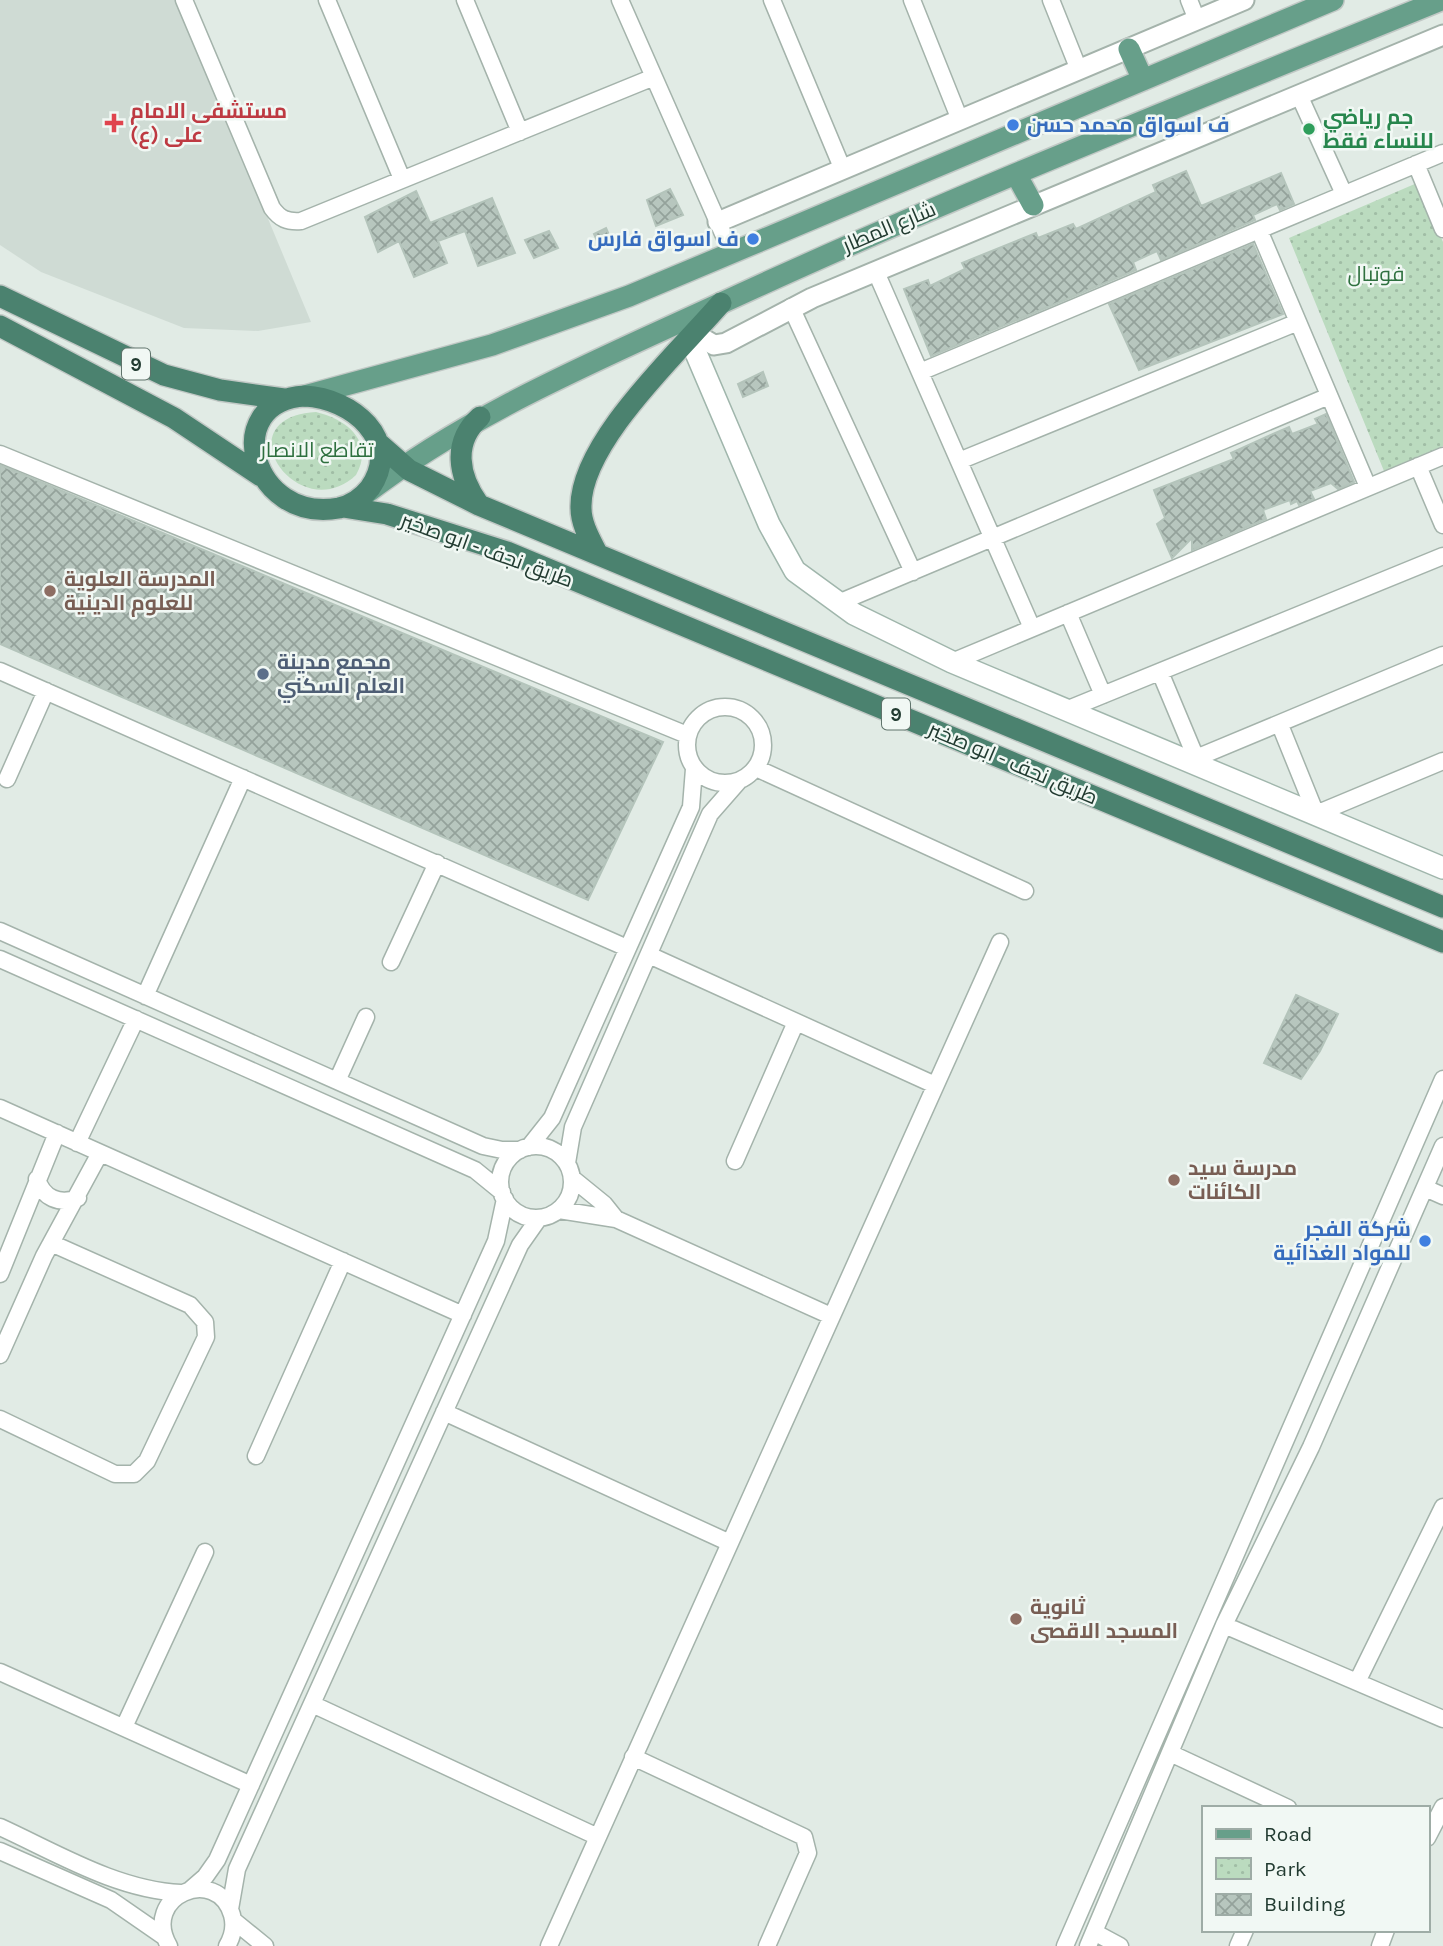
<svg xmlns="http://www.w3.org/2000/svg" width="1443" height="1946" viewBox="0 0 1443 1946" font-family="Karla,Cairo,sans-serif">
<defs>
<pattern id="park-dots" width="8" height="8" patternUnits="userSpaceOnUse" patternTransform="scale(1.75)"><rect width="8" height="8" fill="#bbdbbf"/><path d="M2 2h.1M6 6h.1" fill="none" stroke="#a0bda5" stroke-width="1.8" stroke-linecap="round"/></pattern>
<pattern id="building-cross-hatch" width="8" height="8" patternUnits="userSpaceOnUse" patternTransform="scale(1.75)"><rect width="8" height="8" fill="#b7c6be"/><path d="M0 0l8 8M0 8l8-8" fill="none" stroke="#94a29b"/></pattern>
</defs>
<rect width="100%" height="100%" fill="#e1ebe5"/>
<path fill="#cfdbd4" d="M0,0h177l134,322 -53,9 -74,-3 -143,-56 -41,-27z"/>
<path fill="url(#park-dots)" d="M1417,183l26,59v204l-59,25 -95,-233z
M316,412c30,7 59,29 40,63 -57,54 -135,-57 -40,-63z"/>
<path fill="url(#building-cross-hatch)" stroke="#b4c4bb" stroke-width="2" d="M1186,171l15,35 80,-33 13,31 -14,6 -3,-6 -24,11 2,5 -94,40 -4,-9 -24,11 3,8 -205,86 -27,-67 24,-9 2,6 35,-17 -3,-6 74,-30 2,5 35,-14 3,5 80,-37 -3,-7z
M670,189l13,26 -27,11 -9,-26z
M416,191l14,32 62,-25 23,55 -37,13 -13,-35 -27,10 9,22 -33,14 -15,-36 -21,11 -13,-35z
M606,228l6,14 -13,3 -5,-11z
M549,231l9,17 -24,10 -9,-18z
M1253,244l30,70 -144,56 -30,-66z
M763,372l5,14 -25,11 -5,-13z
M1326,414l28,68 -16,7 -7,-6 -21,8 4,8 -15,6 -2,-4 -6,3 -1,-4 -27,10 3,9 -74,31v-12l-20,20 -15,-34 8,-6 -11,-28 80,-31 -3,-6 42,-19 16,-7 3,7 26,-10 -3,-5z
M0,465l663,277 -75,158 -588,-256z
M1296,995l42,19 -18,37 -19,28 -37,-16z"/>
<g fill="none" stroke-linecap="round" stroke-linejoin="round">
<g stroke="#a4b3ab" stroke-width="19">
<path id="minor" d="M184,0l88,208c8,11 15,14 29,13l353,-144
M327,0l75,179
M465,0l55,132
M620,0l112,254
M772,0l71,170
M912,0l48,120
M1051,0l28,70
M1189,0l8,20
M1299,95l45,99
M1416,164l27,65
M1259,230l109,257
M876,272l156,356
M791,307l122,265
M920,372l523,-219
M0,454l687,281
M959,461l339,-139
M1418,466l25,59
M838,603l491,-207
M1068,613l35,82
M952,662l491,-206
M0,671l627,277
M1160,672l36,86
M687 745a38 38 0 1 1 76 0a38 38 0 1 1-76 0Z
M1066,710l377,-154
M1280,725l36,89 127,-53
M1189,761l254,-106
M756,768l269,123
M7,779l39,-88
M0,931l483,215 19,4h18
M649,955l286,130
M0,959l475,211 27,22
M391,962l46,-99
M145,996l98,-218
M337,1081l29,-64
M0,1108l463,207
M77,1143l59,-124
M500 1182a36 36 0 1 1 72 0a36 36 0 1 1-72 0Z
M529,1147l23,-29 139,-311 3,-38
M735,1161l61,-139
M567,1163l6,-36 137,-313 28,-32
M572,1178l32,26 12,15
M37,1179c6,19 22,26 41,19
M1425,1188l18,8
M559,1210l57,9 215,97
M0,1274l57,-141
M0,1355l44,-99 56,-103
M444,1412l286,131
M0,1419l115,55h19l13,-13 59,-124 -1,-15 -15,-17 -139,-62
M256,1456l87,-195
M1224,1625l219,94
M0,1672l251,113
M1357,1682l86,-175
M312,1704l286,133
M124,1727l81,-175
M1170,1753l118,55
M633,1757l171,80 4,16 -41,93
M0,1827c57,26 117,63 181,66
M1427,1838l16,-31
M0,1851l111,49 52,36
M190,1890l15,-13 12,-17 279,-619 9,-42
M230,1909l7,-40 283,-624 19,-27
M233,1920l32,26
M1094,1932l26,14
M169,1946c-29,-50 48,-82 63,-31 3,11 1,21 -5,31
M549,1946l451,-1004
M1065,1946l378,-867
M1088,1946l136,-321 87,-178 132,-301
M1238,1946l7,-16
M1380,1946l6,-16"/>
</g>
<g stroke="#a4b3ab" stroke-width="23">
<path id="tertiary" d="M718,222l526,-222
M695,334l19,11 12,-2 86,-45 631,-263"/>
</g>
<g stroke="#a0b6ac" stroke-width="24">
<path id="secondary" d="M690,339l79,185 26,47 59,43 98,48 491,206"/>
</g>
<g stroke="#c1c8c5" stroke-width="24">
<path id="primary" d="M1129,49l14,31
M1016,174l17,31
M305,396l187,-51 137,-49 704,-296
M364,495c107,-82 230,-133 351,-189 239,-111 483,-207 726,-306"/>
</g>
<g stroke="#c1c8c5" stroke-width="24">
<path id="trunk" d="M0,296l164,79 56,15 64,9
M0,326l174,92 87,58
M305,396c46,2 98,44 65,92 -8,10 -18,17 -31,20 -88,16 -120,-107 -34,-112z
M377,442l32,28 70,35 964,402
M479,505c-21,-29 -27,-63 1,-88
M343,507l44,7 120,38 936,390
M597,553c-7,-14 -16,-29 -16,-45 -2,-65 99,-157 140,-205"/>
</g>
<use href="#minor" stroke="#fff" stroke-width="16"/>
<use href="#tertiary" stroke="#fff" stroke-width="19"/>
<use href="#secondary" stroke="#fff" stroke-width="21"/>
<use href="#primary" stroke="#679f8a" stroke-width="21"/>
<use href="#trunk" stroke="#4b826f" stroke-width="21"/>
</g>
<path fill="#e0444e" stroke="#f1f8f4" stroke-width="2.5" d="M110.5 112.5h7v7h7v7h-7v7h-7v-7h-7v-7h7z"/>
<g fill="#3f7fe0" stroke="#f1f8f4" stroke-width="2.5">
<circle cx="1013" cy="125" r="7"/>
<circle cx="753" cy="239" r="7"/>
<circle cx="1425" cy="1241" r="7"/>
</g>
<circle fill="#2e9e5b" stroke="#f1f8f4" stroke-width="2.5" cx="1309" cy="129" r="7"/>
<g fill="#8d6e63" stroke="#f1f8f4" stroke-width="2.5">
<circle cx="50" cy="591" r="7"/>
<circle cx="1174" cy="1180" r="7"/>
<circle cx="1016" cy="1619" r="7"/>
</g>
<circle fill="#5c6f8a" stroke="#f1f8f4" stroke-width="2.5" cx="263" cy="674" r="7"/>
<g text-anchor="middle" stroke-width="5" stroke-linejoin="round" paint-order="stroke">
<g fill="#f1f8f4" stroke="#60746c" stroke-width="2">
<rect x="122" y="348.5" width="28" height="31" rx="5"/>
<rect x="882" y="698.5" width="28" height="31" rx="5"/>
</g>
<g font-size="19" font-weight="bold" fill="#223b31">
<text x="136" y="371">9</text>
<text x="896" y="721">9</text>
</g>
<g font-size="21" font-weight="bold" fill="#be3a42" stroke="#f1f8f4" text-anchor="start">
<text x="130" y="118">مستشفی الامام<tspan x="130" dy="24">علی (ع)</tspan></text>
</g>
<g font-size="21" font-weight="bold" fill="#27864d" stroke="#f1f8f4" text-anchor="start">
<text x="1323" y="124">جم رياضي<tspan x="1323" dy="24">للنساء فقط</tspan></text>
</g>
<g font-size="21" font-weight="bold" fill="#366cbe" stroke="#f1f8f4" text-anchor="end">
<text x="1027" y="132" text-anchor="start">ف اسواق محمد حسن</text>
<text x="739" y="246">ف اسواق فارس</text>
<text x="1411" y="1236">شركة الفجر<tspan x="1411" dy="24">للمواد الغذائية</tspan></text>
</g>
<g font-size="21" fill="#223b31" stroke="#f1f8f4">
<text transform="translate(889 227) rotate(-23)" y="7">شارع المطار</text>
<text transform="translate(487 550) rotate(20)" y="7">طريق نجف - ابو صخير</text>
<text transform="translate(1013 763) rotate(23)" y="7">طريق نجف - ابو صخير</text>
</g>
<g font-size="21" fill="#2e703f" stroke="#f1f8f4">
<text x="1376" y="281">فوتبال</text>
<text x="317" y="457">تقاطع الانصار</text>
</g>
<g font-size="21" font-weight="bold" fill="#785e54" stroke="#f1f8f4" text-anchor="start">
<text x="64" y="586">المدرسة العلوية<tspan x="64" dy="24">للعلوم الدينية</tspan></text>
<text x="1188" y="1175">مدرسة سيد<tspan x="1188" dy="24">الكائنات</tspan></text>
<text x="1030" y="1614">ثانوية<tspan x="1030" dy="24">المسجد الاقصى</tspan></text>
</g>
<g font-size="21" font-weight="bold" fill="#4e5e75" stroke="#f1f8f4" text-anchor="start">
<text x="277" y="669">مجمع مدينة<tspan x="277" dy="24">العلم السكني</tspan></text>
</g>
</g>
<rect x="1202" y="1806" width="228" height="126" fill="#f1f8f4" stroke="#9eaca6" stroke-width="2"/>
<rect x="1216" y="1829" width="35" height="10" fill="#679f8a" stroke="#9eaca6" stroke-width="2"/>
<text x="1264" y="1841" font-size="21" fill="#223b31">Road</text>
<rect x="1216" y="1858" width="35" height="21" fill="url(#park-dots)" stroke="#9eaca6" stroke-width="2"/>
<text x="1264" y="1876" font-size="21" fill="#223b31">Park</text>
<rect x="1216" y="1894" width="35" height="21" fill="url(#building-cross-hatch)" stroke="#9eaca6" stroke-width="2"/>
<text x="1264" y="1911" font-size="21" fill="#223b31">Building</text>
</svg>
